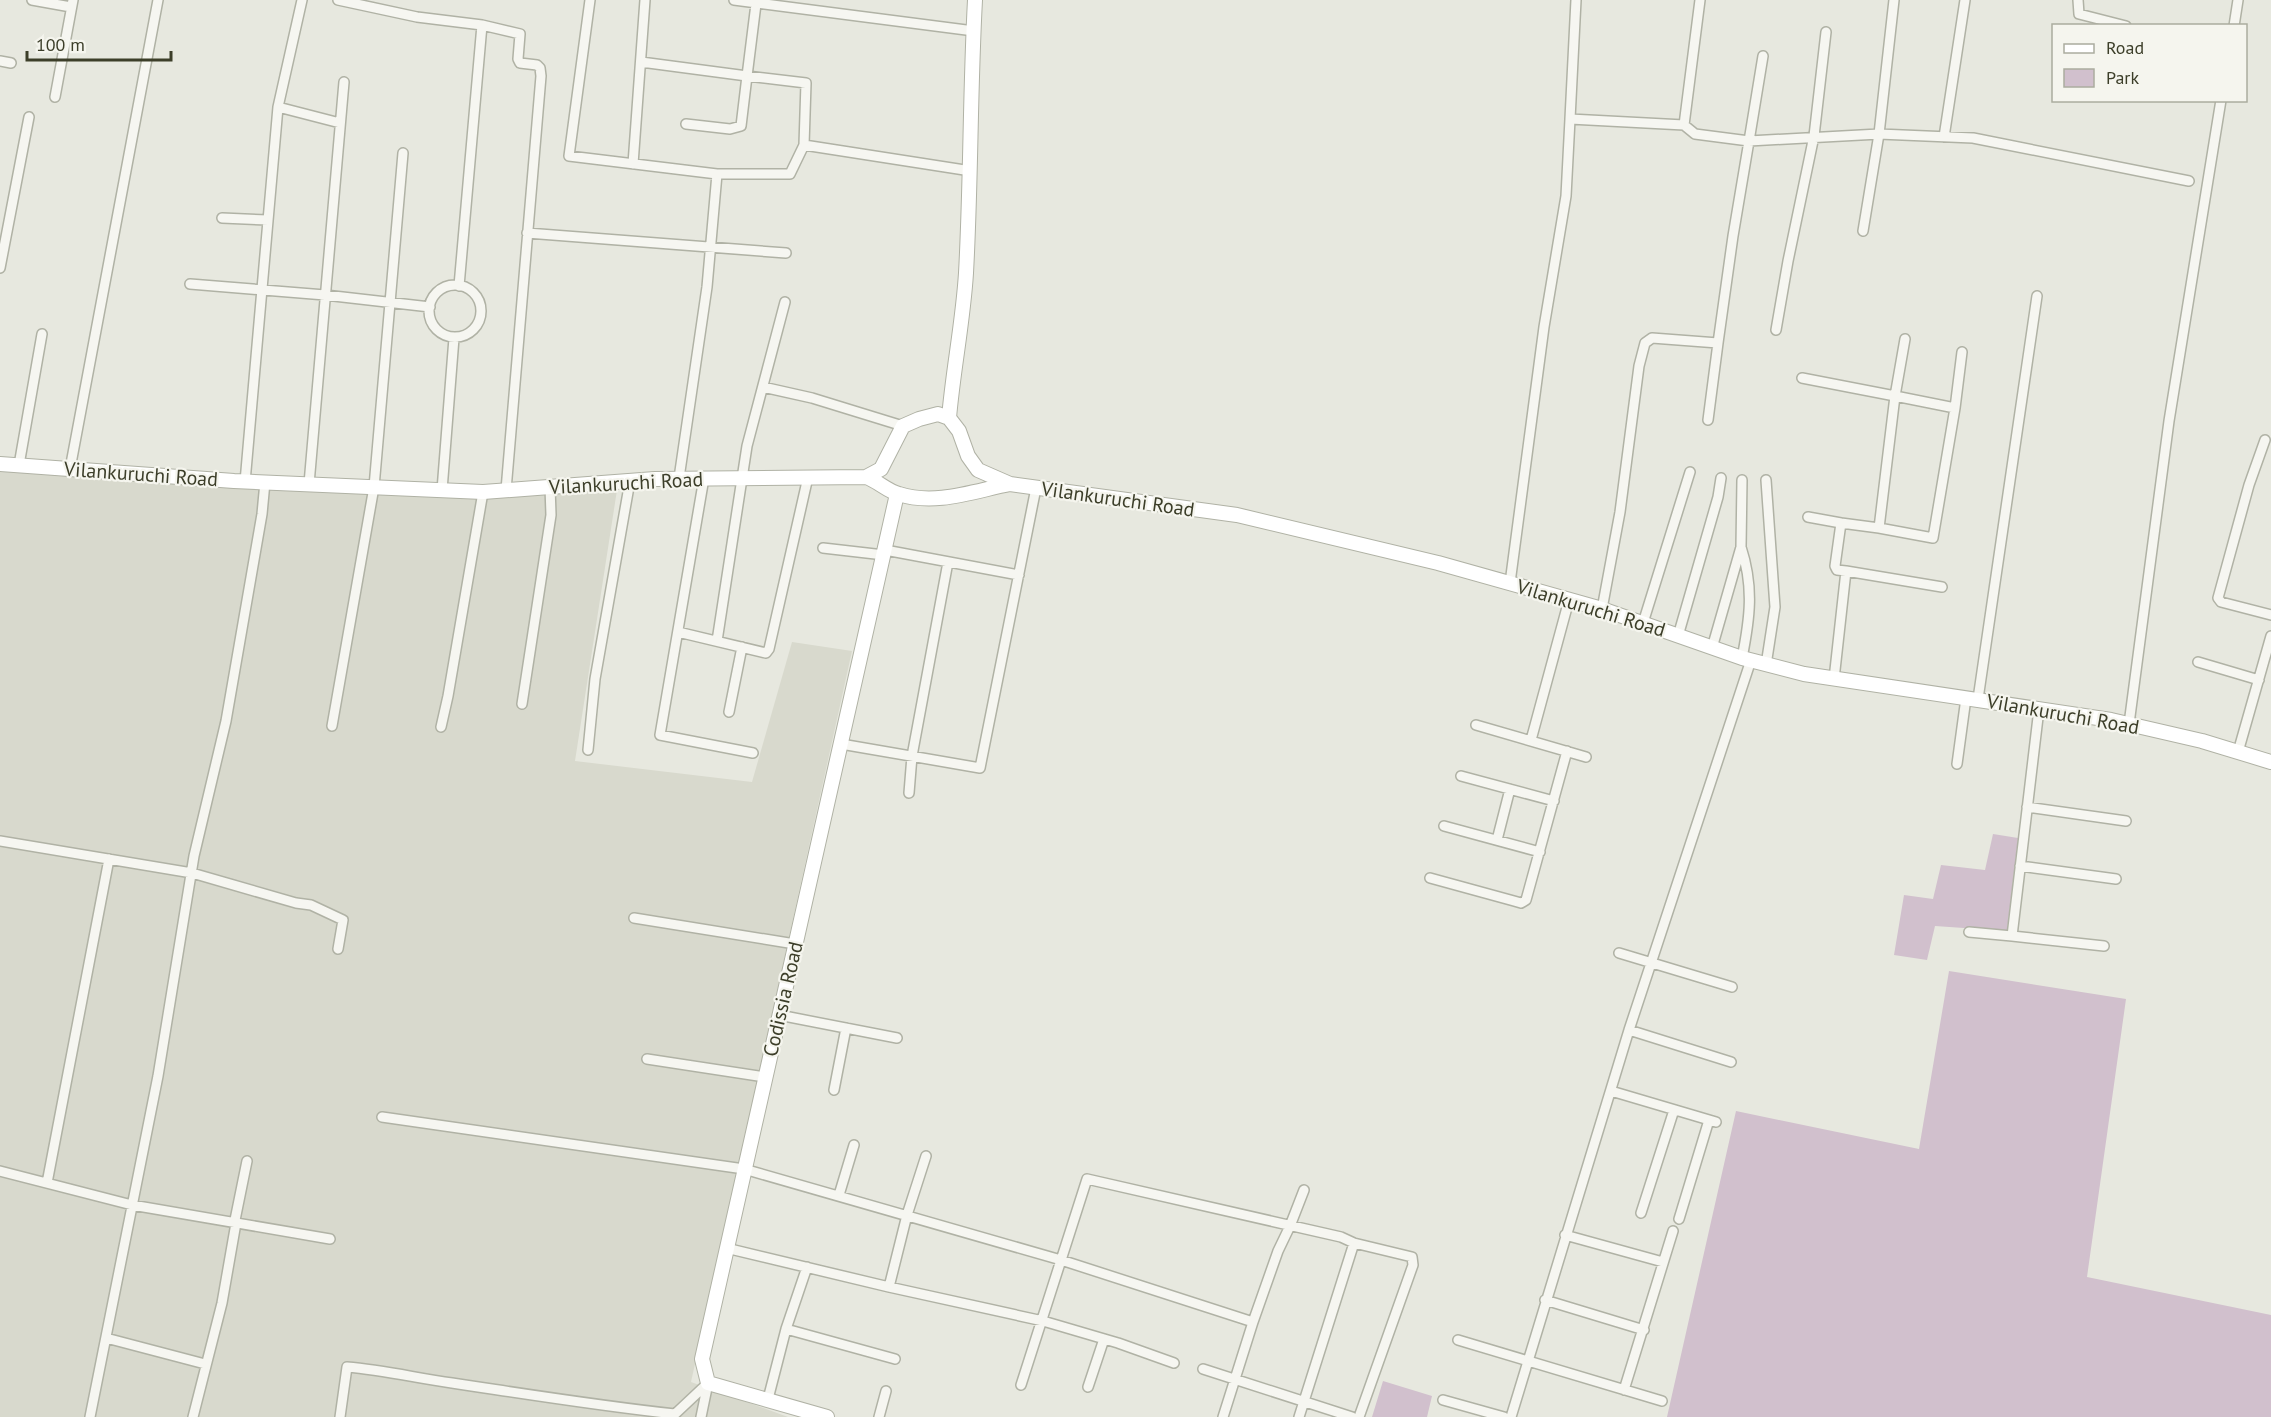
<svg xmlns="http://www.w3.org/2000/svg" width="2271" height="1417" viewBox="0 0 2271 1417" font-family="'PT Sans',sans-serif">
<rect width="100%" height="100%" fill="#e7e8df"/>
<path fill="#d8d9cd" d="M0,469l468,28 149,-7 -42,271 177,21 40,-140 60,9 -161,731 97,35h-788z"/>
<path fill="#d1c0cd" d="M1993,834l25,4 -11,93 -72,-5 -8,34 -33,-5 10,-60 29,4 8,-34 44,5z
M1949,971l177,28 -39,278 184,38v102h-604l69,-306 183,38z
M1383,1381l49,15 -5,21h-55z"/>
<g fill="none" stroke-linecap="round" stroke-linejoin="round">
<g stroke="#b0b2a5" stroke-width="12">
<path id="street" d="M32,0l39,7
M338,0l79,17 65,8
M590,0l-21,156 148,18h73l14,-29 167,26
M734,0l240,31
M2078,0l1,14 47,12
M756,4l-9,72 59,7 -2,62
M2234,26l4,-26
M1763,56l-14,85 130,-7 94,4 216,43
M0,61l11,2
M641,62l106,14 -6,50 -11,3 -44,-5
M55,97l18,-97
M278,107l62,16
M1570,119l6,-119
M1944,137l21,-137
M633,164l12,-164
M222,218l46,2
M1863,231l16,-97 15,-134
M527,233l259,20
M0,268l29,-151
M190,284l135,11 105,12
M429 311a26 26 0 1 1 52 0a26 26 0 1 1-52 0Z
M459,286l23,-261 38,9 -2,25 2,4 17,2 3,3 1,8 -35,414
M1776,330l12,-69 26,-125 12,-104
M1802,378l93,18 10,-57
M763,387l49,11 91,28
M1955,408l7,-56
M1708,420l10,-77
M2265,440l-16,45 -31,113 3,4 50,13
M19,465l23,-131
M70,469l88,-469
M679,478l28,-191 10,-113
M704,478l-44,257 93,18
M245,482l33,-375 24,-107
M309,484l35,-402
M442,490l12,-152
M1808,517l33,6
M1741,547c13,40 9,71 1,111
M823,548l61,7
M885,550l134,25
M1846,571l96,16
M1510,583l34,-256 22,-131 4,-77 114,6 16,-125
M1602,609l18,-97 19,-146 6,-23 7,-5 66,5 15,-107 16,-95 -54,-7 -11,-9
M1643,623l47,-151
M678,632l88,21 3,-4 39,-172
M1678,636l40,-139 3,-19
M717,641l30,-195 38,-144
M1712,648l29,-101 1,-67
M2198,662l61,18
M1766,665l9,-58 -9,-127
M1834,679l12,-108 -9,-1 -2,-4 6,-43 38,5 16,-132 60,12 -22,130 -54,-10
M1978,699l59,-403
M522,704l29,-189 -1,-28
M2039,709l-27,227 92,10
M729,712l13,-65
M2129,724l40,-303 52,-321
M1476,725l110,32
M332,726l42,-239 29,-334
M441,727l7,-31 35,-204
M1531,740l38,-140
M841,744l139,24 56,-280
M588,750l7,-71 35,-198
M2238,752l33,-116
M1957,764l9,-66
M1461,776l93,25
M909,793l3,-37 36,-194
M2027,807l99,14
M1444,826l96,26
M1497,840l13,-51
M0,841l192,32 104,30 15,2 32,15 -5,29
M2020,866l96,13
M1430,878l84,23 7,2 5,-3 41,-149
M634,918l161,26
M1969,932l43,4
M1619,953l113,34
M779,1015l118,23
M1629,1030l102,32
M647,1059l118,18
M834,1090l12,-62
M1611,1091l105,31
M382,1117l362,52 317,91 192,62 -30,95
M0,1171l132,34 198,34
M47,1183l62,-324
M839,1195l15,-50
M1641,1213l33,-103
M1679,1219l30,-99
M1565,1235l98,27
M726,1248l163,39 154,34 75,22 56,20
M889,1287l18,-72 19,-59
M1545,1300l99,30
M1253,1322l25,-71 12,-25 14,-36
M786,1329l109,30
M106,1338l99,26
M1458,1340l204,61
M1203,1369l149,48
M1021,1385l66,-206 254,58 13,6 58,14 1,8 -54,152
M1088,1387l16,-48
M1624,1390l49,-159
M768,1399l18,-70 21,-62
M1443,1400l61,17
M90,1417l68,-341 36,-220 32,-135 36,-207 3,-32
M193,1417l29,-114 14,-80 -1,-3 12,-59
M340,1417l7,-50c37,3 69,11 105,16 74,11 148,23 223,31l33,-31
M701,1417l7,-34
M879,1417l7,-26
M1299,1417l55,-174
M1511,1417l118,-387 122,-370"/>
</g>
<g stroke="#b0b2a5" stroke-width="16">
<path id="secondary" d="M949,418c4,-48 14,-96 17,-145 5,-91 4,-182 9,-273
M0,464l234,17 249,11 172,-13 211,-2 15,-8 22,-43 16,-7 19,-5 11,4 10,13 9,25 10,14 32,14 227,31 201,48 164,46 140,49 62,16 307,46 91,21 69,21
M866,477c12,4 21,14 33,17 36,12 75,-3 111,-10
M827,1417l-119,-34 -6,-24 195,-865"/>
</g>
<use href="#street" stroke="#f6f6f1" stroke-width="9"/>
<use href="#secondary" stroke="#fff" stroke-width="14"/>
</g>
<g text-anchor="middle" stroke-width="4.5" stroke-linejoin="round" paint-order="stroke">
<g font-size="20" fill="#3c3e29" stroke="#f5f5ee">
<text transform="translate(141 474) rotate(4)" y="7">Vilankuruchi Road</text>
<text transform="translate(626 483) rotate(-3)" y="7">Vilankuruchi Road</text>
<text transform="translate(1118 499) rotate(8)" y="7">Vilankuruchi Road</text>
<text transform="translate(1591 608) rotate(17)" y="7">Vilankuruchi Road</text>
<text transform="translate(2063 714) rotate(10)" y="7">Vilankuruchi Road</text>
<text transform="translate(783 999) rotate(-77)" y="7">Codissia Road</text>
</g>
</g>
<rect x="2052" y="24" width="195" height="78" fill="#f5f5ee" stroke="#abac9f" stroke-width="1.5"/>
<rect x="2064" y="44" width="30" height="9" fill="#ffffff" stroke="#abac9f" stroke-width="1.5"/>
<text x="2106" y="54" font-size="18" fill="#3c3e29">Road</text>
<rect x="2064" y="69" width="30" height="18" fill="#d1c0cd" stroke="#abac9f" stroke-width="1.5"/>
<text x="2106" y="84" font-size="18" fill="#3c3e29">Park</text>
<path d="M27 51v9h144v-9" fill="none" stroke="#3c3e29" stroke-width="3"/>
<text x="36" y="51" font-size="18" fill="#3c3e29" stroke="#f5f5ee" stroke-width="4.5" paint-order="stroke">100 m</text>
</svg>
